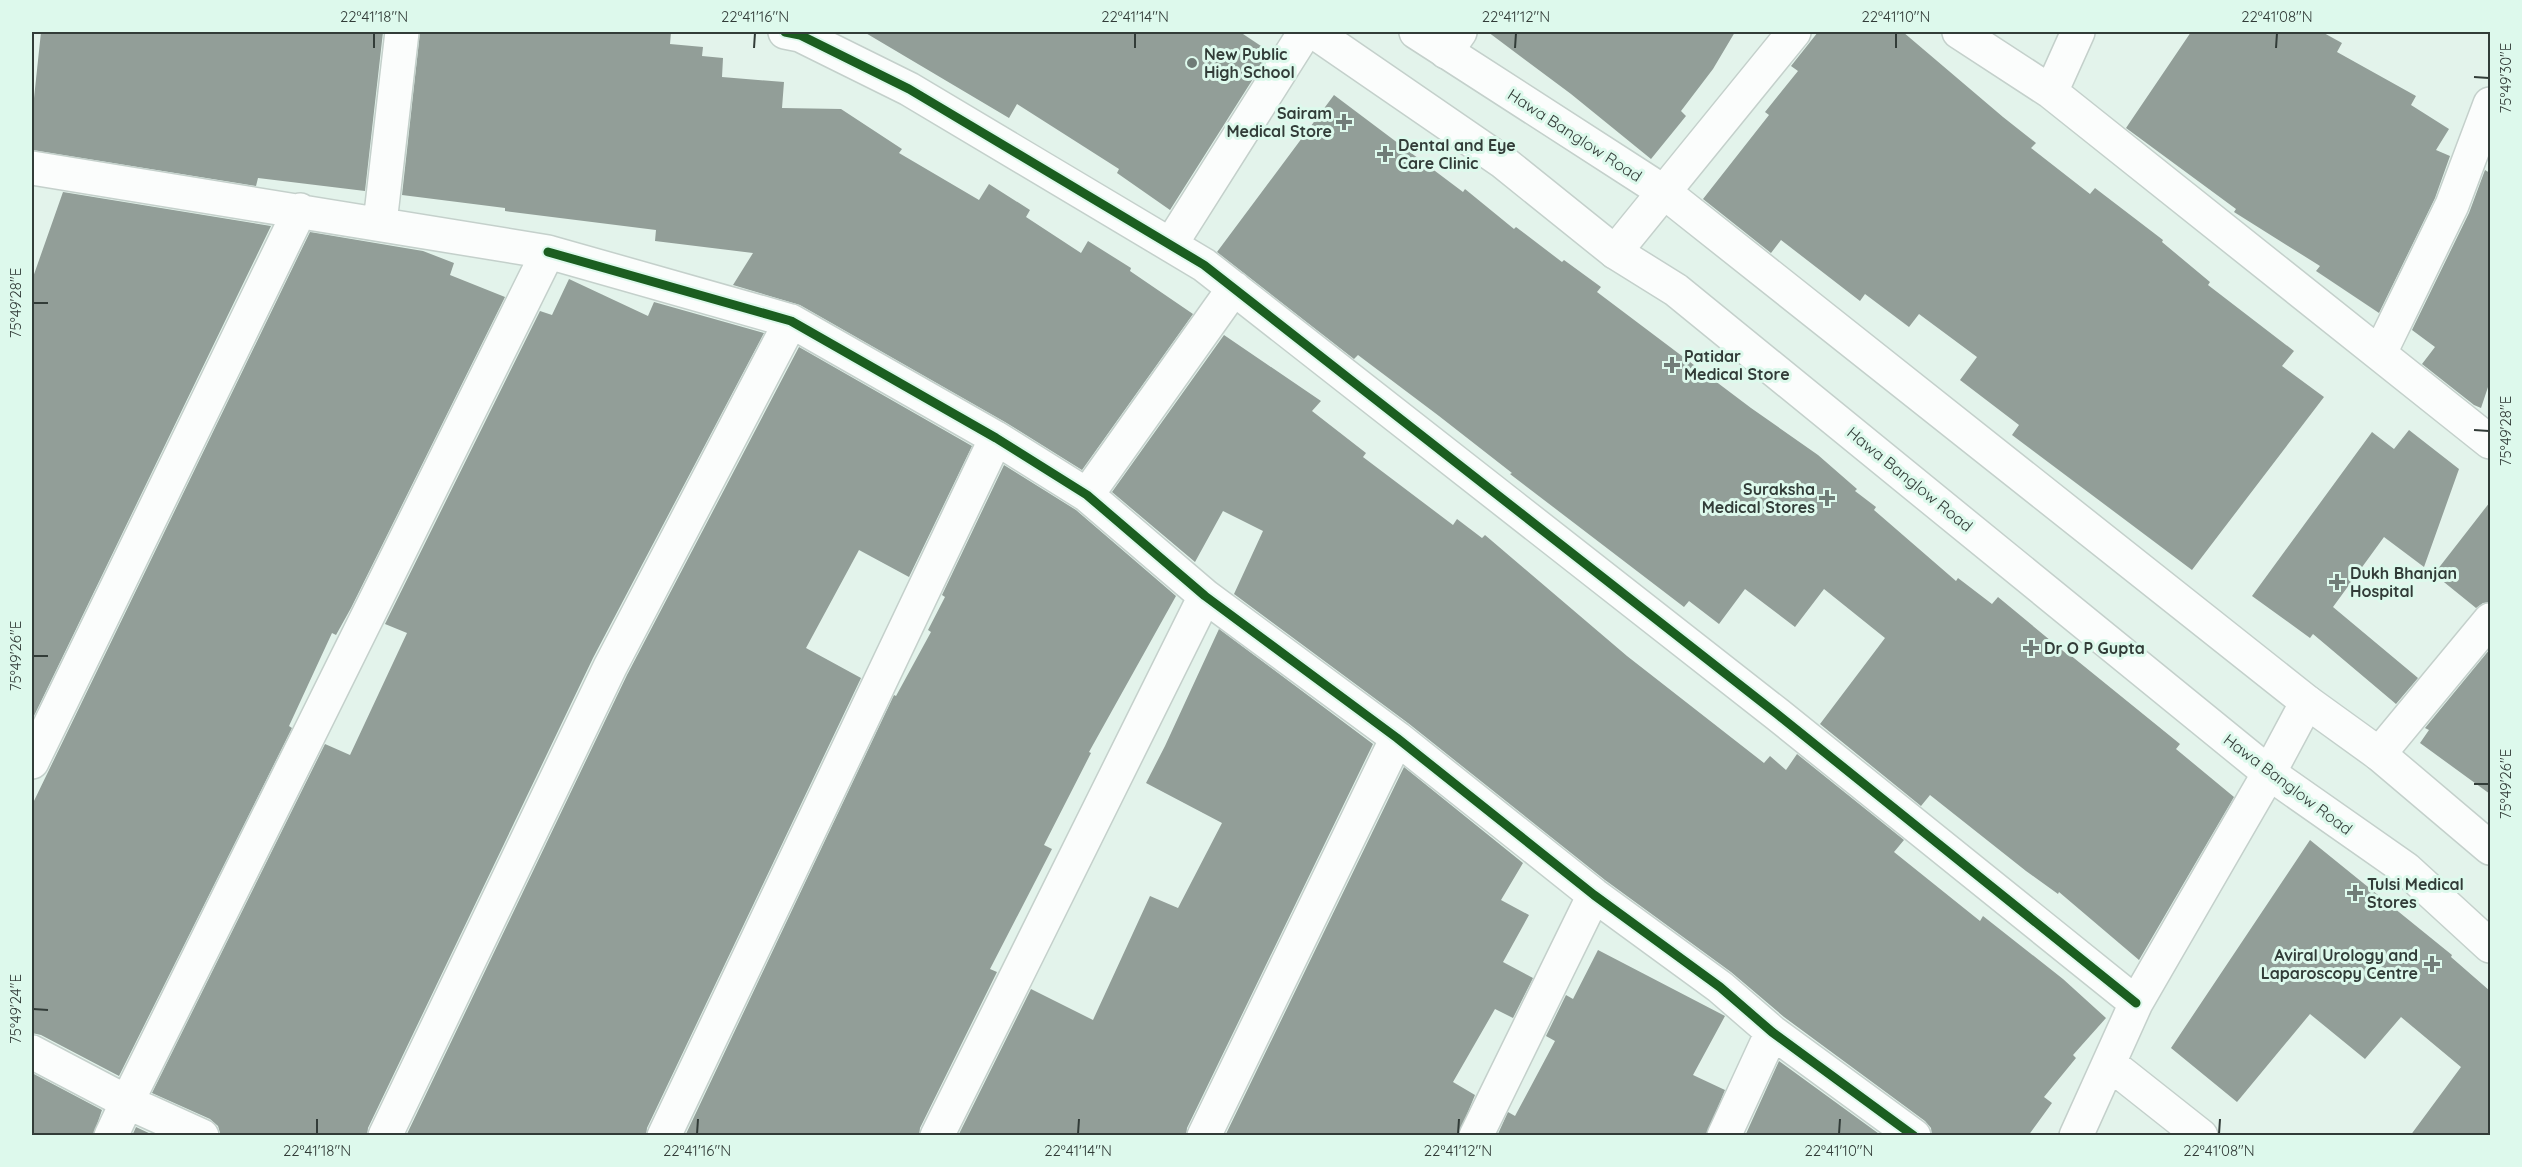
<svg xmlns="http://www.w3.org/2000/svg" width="2522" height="1167" viewBox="0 0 2522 1167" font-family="Quicksand,sans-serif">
<rect width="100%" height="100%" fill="#e3f3eb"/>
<path fill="#929e98" d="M41,32h342l-18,159 -107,-13 -2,8 -224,-36v-33z
M420,32h251l-1,12 33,3 -1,9 21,2 -1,19 62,5 -2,26 59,1 61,40 -3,4 80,47 10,-16 41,26 -4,7 55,36 7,-12 43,27 -1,3 63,43 -111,156 -77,-48 -205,-117 -67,-20 20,-32 -98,-12 1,-11 -151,-19v-3l-103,-13z
M864,32h376l30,20 -100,158 -53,-37 2,-4 -102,-65 -8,14z
M1488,32h247l-22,37 -32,42 5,5 -35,43 -80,-65z
M1818,32h85l100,85 33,26 -5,5 59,46 5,-6 68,52 -1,2 48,40 -2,3 86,66 -12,15 42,31 -132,173 -180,-135 7,-10 -59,-45 17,-23 -58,-43 -10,13 -44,-33 -5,7 -79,-61 -10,13 -68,-54 66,-84 -4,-3 33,-41 -7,-5z
M2191,32h131l20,11 -5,9 79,44 -5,9 38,24 -13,21 14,6 -15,42 -56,115 -63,-42 4,-5 -86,-54 2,-3 -110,-81z
M1334,95l129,97 2,-3 49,40 2,-2 46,35 2,-2 37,27 -4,5 154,116 67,47 39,34 -2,2 21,16 -2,3 82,71 2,-3 34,26 6,-7 70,58 1,-1 111,90 -4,5 58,48 -95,163 -80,-68 -1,2 -32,-23 -96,-76 -9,11 -101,-82 65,-86 -61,-49 -29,38 -50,-38 -26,35 -30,-23 -5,6 -174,-133 2,-1 -73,-57 -81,-61 -4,4 -137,-107z
M2485,170l5,3v208l-9,27 -7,-3 -52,-41 13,-17 -23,-17 57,-117z
M63,192l208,34 -238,492 -1,-438z
M310,232l113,19 31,12 -4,12 55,22 -154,311 -15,27 -4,-2 -43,93 3,2 -173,348 -78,-41 -9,-2v-228z
M569,279l79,37 6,-14 110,31 -171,325 -225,470 -1,8h-146l-3,-10 -8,-7 -58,-26 173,-349 25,11 57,-122 -22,-9 155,-313 12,4z
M1224,335l97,66 -9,10 54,42 -3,4 90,68 4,-6 25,19 3,-3 142,121 137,107 6,-7 16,14 11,-16 107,86 -10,12 86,69 3,-5 80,63 43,39 -33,37 3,3 -32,39 8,6 -24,33h-96l-1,-8 -6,-7 -141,-104 -53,-45 -126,-92 -197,-157 -174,-129 29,-63 -40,-20 -28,51 -83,-70z
M799,347l173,99 -63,131 -50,-27 -53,98 55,30 -214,450 -1,8h-240l221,-461z
M2409,430l50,39 -35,98 -40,-30 -51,70 85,71 -22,26 -83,-70 -3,4 -58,-42 120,-164 22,17z
M1004,465l72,45 100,86 -87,156 2,1 -47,92 8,4 -62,120 7,3 -77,156 -1,8h-234l209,-441 2,1 35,-64 -3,-2 17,-33 -3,-2z
M2490,502v100l-7,1 -7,5 -42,-34z
M1219,629l154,115 -186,384 -1,8h-228l73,-147 62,31 57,-124 28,12 44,-85 -76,-40 19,-37z
M2490,649v145l-70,-51 9,-13 -4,-2z
M1404,767l119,96 -22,37 28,15 -26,47 30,16 -20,40 -18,-9 -42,73 22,13 -17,41h-233z
M2310,840l142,115 -1,2 39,34v145h-80l51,-69 -60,-50 -36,42 -55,-45 -73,88 -66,-54z
M1598,950l127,66 -32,59 32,15 -19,46h-209l11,-24 7,4 40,-75 -9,-5 20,-41 7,4z
M1779,1061l103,75h-137z
M32,1073l70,37 -9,26h-61z
M136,1127l19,9h-23z"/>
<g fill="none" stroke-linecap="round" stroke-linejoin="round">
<g stroke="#c4d0cb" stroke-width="36">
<path id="street" d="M785,32l15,3 109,54 295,176 573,449 359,289
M1959,32l92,60 439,350
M1446,52l14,-20
M2051,92l27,-60
M32,168l516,84 -421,850 75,34
M380,223l22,-191
M1171,244l134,-212
M548,252l243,69 205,117 91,57 118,101 192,142 197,157 126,92 52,45 142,104
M1615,252l179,-220
M2380,353l72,-148 38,-101
M1087,495l147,-207
M2379,754l111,-134
M32,762l268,-552
M32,1052l95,50 -16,34
M2110,1064l91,72
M385,1136l225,-469 181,-346
M664,1136l332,-698
M937,1136l268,-540
M1204,1136l193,-398
M1476,1136l118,-241
M1724,1136l48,-104
M2076,1136l60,-133 133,-230 38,-71"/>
</g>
<g stroke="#c4d0cb" stroke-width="36">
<path id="secondary" d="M1314,32l189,130 112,90 61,38 593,483 137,96 84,77
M1416,32l248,160 643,510 72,52 111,94"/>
</g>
<use href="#street" stroke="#fbfdfc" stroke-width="33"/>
<use href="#secondary" stroke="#fbfdfc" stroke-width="33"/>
<g stroke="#ddf9ec" stroke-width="13">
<path id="cycleway" d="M785,32l15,3 109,54 295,176 573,449 359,289
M548,252l243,69 205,117 91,57 118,101 192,142 197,157 126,92 52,45 142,104"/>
</g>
<use href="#cycleway" stroke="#1b5e20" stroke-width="9"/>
</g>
<path fill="none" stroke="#323c38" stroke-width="2" d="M374,48v-15M754,48l1,-15M1135,48v-15M1515,48l1,-15M1896,48v-15M2276,48l1,-15M2474,77l15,1M33,303h15M2474,430l15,1M33,656h15M2474,784h15M33,1009l15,1M317,1134v-15M697,1134l1,-15M1078,1134l1,-15M1458,1134l1,-15M1839,1134l1,-15M2219,1134l1,-15"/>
<g fill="#707c77" stroke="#ddf9ec" stroke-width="2">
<circle cx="1192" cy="63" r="6"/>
<path d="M1341 113h6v6h6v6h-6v6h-6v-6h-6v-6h6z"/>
<path d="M1382 145h6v6h6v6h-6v6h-6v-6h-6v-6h6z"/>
<path d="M1669 356h6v6h6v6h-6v6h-6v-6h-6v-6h6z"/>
<path d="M1824 489h6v6h6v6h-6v6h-6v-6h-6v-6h6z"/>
<path d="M2334 573h6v6h6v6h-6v6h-6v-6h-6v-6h6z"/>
<path d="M2028 639h6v6h6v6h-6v6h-6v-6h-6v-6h6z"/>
<path d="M2352 884h6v6h6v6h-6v6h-6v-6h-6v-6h6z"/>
<path d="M2429 955h6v6h6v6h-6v6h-6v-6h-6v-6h6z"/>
</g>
<g text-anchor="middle" stroke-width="6" stroke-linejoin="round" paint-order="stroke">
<g font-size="16" font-weight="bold" fill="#323c38" stroke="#ddf9ec" text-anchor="start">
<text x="1204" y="60">New Public<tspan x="1204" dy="18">High School</tspan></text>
<text x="1332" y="119" text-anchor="end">Sairam<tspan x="1332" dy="18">Medical Store</tspan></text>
<text x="1398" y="151">Dental and Eye<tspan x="1398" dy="18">Care Clinic</tspan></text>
<text x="1684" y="362">Patidar<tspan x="1684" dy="18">Medical Store</tspan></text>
<text x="1815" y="495" text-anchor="end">Suraksha<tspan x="1815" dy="18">Medical Stores</tspan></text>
<text x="2350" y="579">Dukh Bhanjan<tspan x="2350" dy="18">Hospital</tspan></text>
<text x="2044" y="654">Dr O P Gupta</text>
<text x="2367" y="890">Tulsi Medical<tspan x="2367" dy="18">Stores</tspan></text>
<text x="2418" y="961" text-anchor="end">Aviral Urology and<tspan x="2418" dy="18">Laparoscopy Centre</tspan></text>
</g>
<g font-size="16" fill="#323c38" stroke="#ddf9ec">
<text transform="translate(1575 135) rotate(33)" y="6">Hawa Banglow Road</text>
<text transform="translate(1910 479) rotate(39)" y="6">Hawa Banglow Road</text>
<text transform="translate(2288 784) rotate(37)" y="6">Hawa Banglow Road</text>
</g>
</g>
<rect width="2522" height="1167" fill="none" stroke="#ddf9ec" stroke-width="66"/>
<rect x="33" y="33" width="2456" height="1101" fill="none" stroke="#323c38" stroke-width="2"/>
<g font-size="15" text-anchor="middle" fill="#323c38">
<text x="374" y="22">22°41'18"N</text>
<text x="755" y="22">22°41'16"N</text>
<text x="1135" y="22">22°41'14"N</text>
<text x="1516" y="22">22°41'12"N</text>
<text x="1896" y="22">22°41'10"N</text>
<text x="2277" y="22">22°41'08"N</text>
<text transform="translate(2506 78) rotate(-90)" y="5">75°49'30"E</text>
<text transform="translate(16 303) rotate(-90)" y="5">75°49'28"E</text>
<text transform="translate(2506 431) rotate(-90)" y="5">75°49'28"E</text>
<text transform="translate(16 656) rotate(-90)" y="5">75°49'26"E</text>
<text transform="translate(2506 784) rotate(-90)" y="5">75°49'26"E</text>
<text transform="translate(16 1009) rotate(-90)" y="5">75°49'24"E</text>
<text x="317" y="1156">22°41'18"N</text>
<text x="697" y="1156">22°41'16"N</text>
<text x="1078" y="1156">22°41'14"N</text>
<text x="1458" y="1156">22°41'12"N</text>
<text x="1839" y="1156">22°41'10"N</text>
<text x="2219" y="1156">22°41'08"N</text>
</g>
</svg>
